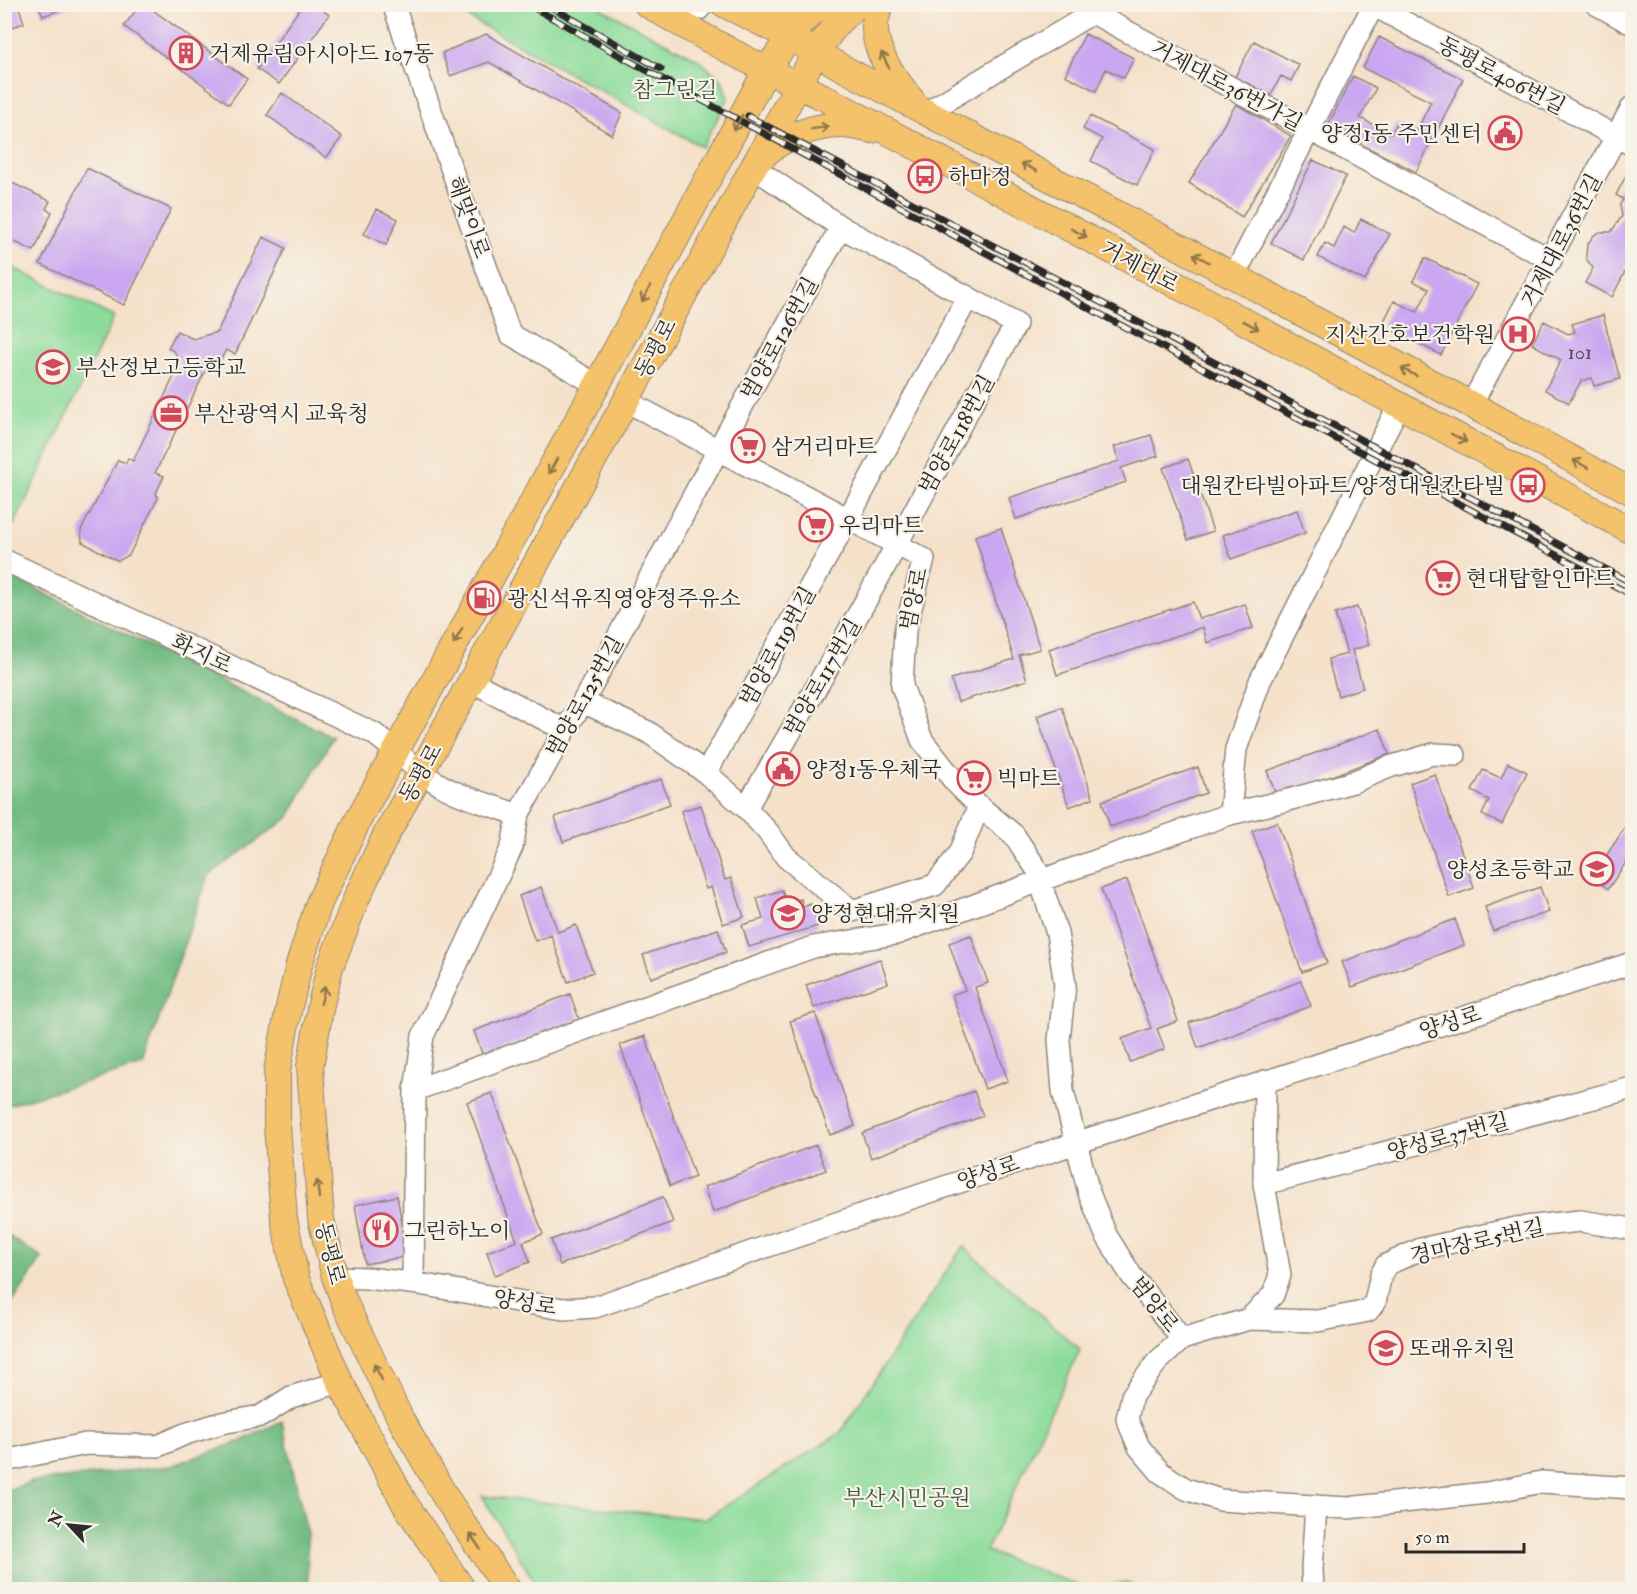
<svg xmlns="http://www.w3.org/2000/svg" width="1637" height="1594" viewBox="0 0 1637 1594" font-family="'IM FELL Double Pica','Noto Serif KR',serif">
<rect width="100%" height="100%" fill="#f7f3e8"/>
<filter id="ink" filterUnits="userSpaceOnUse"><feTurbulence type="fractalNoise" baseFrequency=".0167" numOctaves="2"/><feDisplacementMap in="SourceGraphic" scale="12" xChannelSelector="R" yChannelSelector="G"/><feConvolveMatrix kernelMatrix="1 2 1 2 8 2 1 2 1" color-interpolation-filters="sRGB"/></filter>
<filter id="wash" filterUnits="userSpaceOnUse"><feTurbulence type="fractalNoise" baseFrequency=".008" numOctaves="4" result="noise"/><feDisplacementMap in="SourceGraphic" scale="24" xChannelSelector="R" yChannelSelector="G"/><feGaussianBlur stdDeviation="1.35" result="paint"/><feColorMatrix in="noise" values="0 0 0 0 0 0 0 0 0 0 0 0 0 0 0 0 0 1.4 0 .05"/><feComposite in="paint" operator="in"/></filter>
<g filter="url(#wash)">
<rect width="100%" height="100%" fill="#f5e1ca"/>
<path fill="#8ddc9b" stroke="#5c8463" stroke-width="1.5" d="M446,5h149l102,54 25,21 6,19 -26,48z
M5,264l109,53 -100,208 -10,-4z
M963,1246l117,104 -94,201 103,38 37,-7 13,7h-600l-57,-93 223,23 135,-86z"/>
<path fill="#72bc83" stroke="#4e7457" stroke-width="1.5" d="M4,573l329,164 -45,81 -80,58 -65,189 -138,41z
M5,1234l37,24 -37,56z
M282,1421l25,112 1,56h-303v-98l25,-9 141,-16 70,-25z"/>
<g id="blocks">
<path fill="#caa7f0" d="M4,4h14l6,19 -20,7z
M38,4h37v1l-32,11z
M303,4h12l14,11 -50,69 -22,-15z
M140,5h6l101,74 -18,25 -105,-78z
M486,34l136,79 -10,22 -123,-73 -39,14 -8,-23z
M1085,34l49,24 -10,20 -18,-9 -10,22 -31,-16z
M1379,37l84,42 -47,93 -89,-45 26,-51 23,12 -16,30 31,16 6,-11 19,9 15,-30 -68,-34z
M1254,41l45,24 -8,16 -10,-5 -10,19 -36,-18z
M282,93l60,44 -16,21 -59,-43z
M1236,104l55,32 -49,81 -53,-34z
M1090,116l65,33 -18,36 -46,-24 11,-22 -19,-10z
M1313,160l33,16 -42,84 -33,-17z
M87,168l84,41 -47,96 -84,-41z
M1629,170l3,1v87l-20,39 -27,-14 8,-15 -6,-8 -1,-6 1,-9 7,-10 6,-3h11l11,-16 -2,-11 3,-6 -7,-4z
M4,179l46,22 -4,8 6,3 -18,39 -30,-14z
M377,209l21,10 -12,26 -22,-11z
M1361,219l29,15 -25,47 -47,-24 7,-14 9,5 10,-21 10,6z
M263,237l23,11 -51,106 -9,-4 -10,18 -7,-4 -54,109 9,3 -8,17 2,5 -29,57 -11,6 -36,-19 -1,-12 37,-70 8,3 2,-5 5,3 47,-97 -5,-12 -7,-4 9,-17 16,8 24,-7z
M1425,258l52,26 -36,71 -59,-30 12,-24 23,11 12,-23 -16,-8z
M1603,315l17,64 -26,7 -2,-8 -11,3 -12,22 -24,-13 16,-30 -29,-16 12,-23 24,13 7,-2 -3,-8z
M1151,435l7,21 -37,12 5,14 -110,37 -7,-21 110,-37 -5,-14z
M1188,459l25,72 -25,9 -25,-72z
M1297,510l8,23 -74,26 -8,-24z
M1001,528l39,121 -21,6 8,25 -69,22 -7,-23 63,-20 -39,-123z
M1193,602l6,17 46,-15 8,24 -46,15 -4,-16 -146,48 -8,-26z
M1357,607l12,38 -17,5 11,38 -25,8 -10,-37 19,-5 -12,-40z
M1062,707l31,91 -24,9 -32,-91z
M1380,729l9,25 -112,43 -10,-26z
M1508,763l19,9 -25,52 -20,-9 7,-15 -17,-9 11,-21 18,8z
M1198,767l8,26 -96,34 -8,-26z
M1435,774l39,114 -25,9 -39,-114z
M661,779l9,25 -107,38 -8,-25z
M701,805l24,75 6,-2 13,39 -21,7 -12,-37 -5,2 -25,-78z
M1632,817v31l-2,4 2,4 -1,-1 -23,34 -16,-12z
M1277,822l50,141 -25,9 -50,-141z
M1127,880l51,141 -21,8 8,20 -35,13 -8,-23 29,-11 -50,-139z
M541,887l17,45 18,-7 17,47 -25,10 -17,-47 -16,6 -16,-45z
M1540,887l9,25 -56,19 -8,-24z
M782,890l4,13 15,-4 2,8 8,-3 7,22 -69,21 -7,-22 21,-6 -6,-21z
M1455,919l9,26 -112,42 -10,-25z
M718,929l8,23 -75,26 -8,-23z
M971,935l17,48 -13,4 33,94 -23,8 -33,-94 13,-5 -16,-47z
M880,959l8,24 -74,25 -8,-23z
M1301,981l10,25 -113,42 -9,-25z
M570,994l9,25 -96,37 -9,-25z
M815,1013l40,113 -25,9 -40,-114z
M645,1036l50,141 -25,9 -50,-141z
M974,1091l9,25 -112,42 -9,-25z
M492,1093l51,141 -20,8 7,20 -35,13 -8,-23 30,-11 -50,-139z
M816,1145l10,25 -113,42 -9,-25z
M397,1196l11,60 -43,8 -10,-59z
M663,1197l10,25 -113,43 -9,-25z"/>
</g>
</g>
<g filter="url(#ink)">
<use href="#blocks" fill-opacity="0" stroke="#90867a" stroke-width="1.5"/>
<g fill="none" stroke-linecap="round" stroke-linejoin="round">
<g stroke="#90867a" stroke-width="24">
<path id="minor" d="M393,4l117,330 87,51
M679,4l9,5h11l4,-5
M1371,4l261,141
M1596,4l36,20
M1093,13l458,247
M927,112l177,-106
M1234,276l139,-270
M626,401l298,158 -19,71 -3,56 20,54 33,42 24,24 35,29 22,33
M1471,405l161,-298
M4,560l369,173c25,18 47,42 75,56 22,11 47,17 70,26l-6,32 -89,189 -8,54 -2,193
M471,681l94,49
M583,702l65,30 58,41 40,35 22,24 18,25 66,54 83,-26 25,-32 19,-47
M706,773l142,-254 120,-222
M746,808c51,-87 103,-175 151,-264 39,-74 78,-147 119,-220l-175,-97 -88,-60
M1230,814l58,-14 65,-18 36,-15 44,-13 22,1
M518,815l47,-85 18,-28 135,-252 123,-223
M1044,893l13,40 8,52 -6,55 4,51 26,102 17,42 25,40 51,64 -25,23 -25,34 -5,23 12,28 21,25 26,17 34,11 127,8 140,-15 54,-11 91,6
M415,1090l398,-143 83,-13 176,-65 158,-55 6,-65 24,-68 139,-276
M1264,1184l368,-96
M335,1277l32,1 52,6 144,25 32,-2 176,-62 305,-102 556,-180
M1249,1319l69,2 50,-10 7,-9 6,-27 5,-10 35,-16 95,-21 64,-7 52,8
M1182,1339l67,-20 24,-24 7,-20 -16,-91 1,-103
M4,1461l82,-17 72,2 27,-12 36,-11 40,-7 30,-19 49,-15
M1313,1590l-1,-21 4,-63"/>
</g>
<g stroke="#90867a" stroke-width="28">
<path id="major" d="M647,4c57,34 115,65 176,93l393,209 416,225
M724,4l66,33 49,29 395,210 398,216
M880,4c-1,6 -4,13 -5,19 -2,30 21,57 38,79
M742,8l33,3 22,-7
M761,158c20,-21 53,-33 82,-33 9,0 19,3 29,5
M463,1590l-58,-86 -65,-122 -44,-103 -12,-61 -7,-92v-55l12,-64 10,-42 20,-62 39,-83 239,-435 169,-314c17,-24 33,-50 57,-67
M508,1590l-62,-92 -45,-78 -55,-114 -11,-29 -14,-58 -11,-152 11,-63 9,-37 27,-70 29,-62 240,-434 190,-349 23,-31 19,-17"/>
</g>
<use href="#minor" stroke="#fff" stroke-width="21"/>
<use href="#major" stroke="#f3c26a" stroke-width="26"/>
<g stroke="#2b2b2b" stroke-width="7">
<path id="rail" d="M527,4l128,71 458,246 519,274
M546,4l115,65
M748,116l884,467"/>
</g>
<use href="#rail" stroke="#f7f3e8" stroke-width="4.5" stroke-dasharray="14" stroke-linecap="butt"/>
</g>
<defs><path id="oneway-shaft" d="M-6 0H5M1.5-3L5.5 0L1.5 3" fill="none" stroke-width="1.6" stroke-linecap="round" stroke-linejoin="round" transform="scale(1.5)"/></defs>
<g stroke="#8f764a">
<use href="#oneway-shaft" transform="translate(885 60) rotate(-116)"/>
<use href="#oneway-shaft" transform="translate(738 123) rotate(118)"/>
<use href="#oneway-shaft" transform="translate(820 128) rotate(-7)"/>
<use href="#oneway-shaft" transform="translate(1029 167) rotate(-152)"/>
<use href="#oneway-shaft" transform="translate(1079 233) rotate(28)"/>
<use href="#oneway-shaft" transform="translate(1201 258) rotate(-152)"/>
<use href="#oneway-shaft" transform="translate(646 294) rotate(118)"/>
<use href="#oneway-shaft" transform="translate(1251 325) rotate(29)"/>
<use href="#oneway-shaft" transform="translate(1409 372) rotate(-152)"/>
<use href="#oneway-shaft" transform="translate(1459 438) rotate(28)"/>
<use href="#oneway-shaft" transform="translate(1581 464) rotate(-152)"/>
<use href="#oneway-shaft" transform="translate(553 466) rotate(119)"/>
<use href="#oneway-shaft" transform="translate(458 636) rotate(119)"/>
<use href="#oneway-shaft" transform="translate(323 995) rotate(-76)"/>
<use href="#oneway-shaft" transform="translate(318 1189) rotate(-96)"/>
<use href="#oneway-shaft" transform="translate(378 1372) rotate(-116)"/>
<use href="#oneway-shaft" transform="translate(475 1541) rotate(-124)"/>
</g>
</g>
<defs>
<g id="building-ring" transform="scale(1.725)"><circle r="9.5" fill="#f7f3e8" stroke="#d1495b" stroke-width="1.5"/><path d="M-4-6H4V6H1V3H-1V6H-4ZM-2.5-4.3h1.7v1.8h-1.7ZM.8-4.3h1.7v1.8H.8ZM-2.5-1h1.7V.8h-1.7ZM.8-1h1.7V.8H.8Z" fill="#d1495b"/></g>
<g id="civic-ring" transform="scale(1.725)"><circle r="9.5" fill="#f7f3e8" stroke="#d1495b" stroke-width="1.5"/><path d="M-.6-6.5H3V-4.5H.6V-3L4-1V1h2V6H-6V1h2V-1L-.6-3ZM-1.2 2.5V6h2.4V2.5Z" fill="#d1495b"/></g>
<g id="bus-ring" transform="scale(1.725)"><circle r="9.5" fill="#f7f3e8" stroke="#d1495b" stroke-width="1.5"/><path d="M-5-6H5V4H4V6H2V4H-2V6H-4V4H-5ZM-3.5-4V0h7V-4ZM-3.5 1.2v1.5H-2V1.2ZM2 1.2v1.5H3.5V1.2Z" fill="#d1495b"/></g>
<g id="hospital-ring" transform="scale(1.725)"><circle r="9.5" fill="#f7f3e8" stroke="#d1495b" stroke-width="1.5"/><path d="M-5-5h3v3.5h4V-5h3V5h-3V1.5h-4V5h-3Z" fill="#d1495b"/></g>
<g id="school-ring" transform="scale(1.725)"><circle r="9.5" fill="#f7f3e8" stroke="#d1495b" stroke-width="1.5"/><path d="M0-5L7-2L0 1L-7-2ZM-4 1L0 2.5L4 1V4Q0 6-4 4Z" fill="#d1495b"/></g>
<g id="office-ring" transform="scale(1.725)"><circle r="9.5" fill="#f7f3e8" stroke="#d1495b" stroke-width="1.5"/><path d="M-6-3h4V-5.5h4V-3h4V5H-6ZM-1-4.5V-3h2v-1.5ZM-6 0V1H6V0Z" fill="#d1495b"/></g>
<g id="supermarket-ring" transform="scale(1.725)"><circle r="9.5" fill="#f7f3e8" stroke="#d1495b" stroke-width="1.5"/><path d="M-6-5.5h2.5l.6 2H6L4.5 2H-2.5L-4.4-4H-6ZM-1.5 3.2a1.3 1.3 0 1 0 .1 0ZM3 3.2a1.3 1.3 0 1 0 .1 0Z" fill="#d1495b"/></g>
<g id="fuel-ring" transform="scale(1.725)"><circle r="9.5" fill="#f7f3e8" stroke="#d1495b" stroke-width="1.5"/><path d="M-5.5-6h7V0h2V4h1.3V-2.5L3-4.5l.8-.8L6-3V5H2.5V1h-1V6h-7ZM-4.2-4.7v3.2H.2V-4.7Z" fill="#d1495b"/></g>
<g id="restaurant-ring" transform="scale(1.725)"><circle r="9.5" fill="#f7f3e8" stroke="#d1495b" stroke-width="1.5"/><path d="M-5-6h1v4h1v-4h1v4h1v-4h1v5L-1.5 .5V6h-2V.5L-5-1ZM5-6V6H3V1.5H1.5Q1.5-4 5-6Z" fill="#d1495b"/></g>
</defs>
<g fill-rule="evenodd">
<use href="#building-ring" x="186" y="53"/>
<use href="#civic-ring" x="1505" y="133"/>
<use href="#bus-ring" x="925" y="176"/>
<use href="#hospital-ring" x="1518" y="334"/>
<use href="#school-ring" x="53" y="367"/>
<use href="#office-ring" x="171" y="413"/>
<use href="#supermarket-ring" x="748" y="446"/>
<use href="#bus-ring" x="1528" y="485"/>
<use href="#supermarket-ring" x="816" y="525"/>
<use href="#supermarket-ring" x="1443" y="578"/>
<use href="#fuel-ring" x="484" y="598"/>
<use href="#civic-ring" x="783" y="769"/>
<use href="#supermarket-ring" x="974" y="778"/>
<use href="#school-ring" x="1597" y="869"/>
<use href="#school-ring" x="788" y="913"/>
<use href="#restaurant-ring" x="381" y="1230"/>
<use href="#school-ring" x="1386" y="1348"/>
</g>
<g text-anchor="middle" stroke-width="4.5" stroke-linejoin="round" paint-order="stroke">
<g font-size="20" fill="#534a5c">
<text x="1580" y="359">101</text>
</g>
<g font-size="22" fill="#2b2b2b" stroke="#f7f3e8" text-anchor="start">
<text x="209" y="61">거제유림아시아드 107동</text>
<text x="1482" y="141" text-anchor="end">양정1동 주민센터</text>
<text x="948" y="184">하마정</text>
<text x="1495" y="342" text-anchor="end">지산간호보건학원</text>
<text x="76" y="375">부산정보고등학교</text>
<text x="194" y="421">부산광역시 교육청</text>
<text x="771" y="454">삼거리마트</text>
<text x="1505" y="493" text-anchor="end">대원칸타빌아파트/양정대원칸타빌</text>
<text x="839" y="533">우리마트</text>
<text x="1466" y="586">현대탑할인마트</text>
<text x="507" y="606">광신석유직영양정주유소</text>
<text x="806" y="777">양정1동우체국</text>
<text x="997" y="786">빅마트</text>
<text x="1574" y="877" text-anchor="end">양성초등학교</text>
<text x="811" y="921">양정현대유치원</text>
<text x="404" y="1238">그린하노이</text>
<text x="1409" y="1356">또래유치원</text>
</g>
<g font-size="22" fill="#2b2b2b" stroke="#f7f3e8">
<text transform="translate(1502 75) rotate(28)" y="8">동평로406번길</text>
<text transform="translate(1227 85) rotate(28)" y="8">거제대로36번가길</text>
<text transform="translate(469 217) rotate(70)" y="8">해맞이로</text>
<text transform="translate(1561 240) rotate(-62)" y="8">거제대로36번길</text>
<text transform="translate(1140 266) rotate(28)" y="8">거제대로</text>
<text transform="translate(779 338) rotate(-61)" y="8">범양로126번길</text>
<text transform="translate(655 348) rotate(-62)" y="8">동평로</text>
<text transform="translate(956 434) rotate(-61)" y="8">범양로118번길</text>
<text transform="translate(913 599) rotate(-78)" y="8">범양로</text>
<text transform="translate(777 646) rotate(-61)" y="8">범양로119번길</text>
<text transform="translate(202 653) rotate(25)" y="8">화지로</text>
<text transform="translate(822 677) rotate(-60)" y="8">범양로117번길</text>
<text transform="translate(584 696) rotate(-61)" y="8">범양로125번길</text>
<text transform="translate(420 773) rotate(-61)" y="8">동평로</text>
<text transform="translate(1450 1022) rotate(-18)" y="8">양성로</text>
<text transform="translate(1448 1136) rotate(-15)" y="8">양성로37번길</text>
<text transform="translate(988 1172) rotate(-19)" y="8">양성로</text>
<text transform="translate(1477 1241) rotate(-13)" y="8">경마장로5번길</text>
<text transform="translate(331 1253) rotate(76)" y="8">동평로</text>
<text transform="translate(525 1302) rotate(9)" y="8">양성로</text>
<text transform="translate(1155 1304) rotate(52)" y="8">범양로</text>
</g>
<g font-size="22" fill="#445747" stroke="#f7f3e8">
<text x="675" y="97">참그린길</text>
<text x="907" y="1505">부산시민공원</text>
</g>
</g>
<rect width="1637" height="1594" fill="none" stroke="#f7f3e8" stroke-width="24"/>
<g transform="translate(69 1525) rotate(296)" stroke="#f7f3e8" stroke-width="4.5" paint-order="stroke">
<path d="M0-4.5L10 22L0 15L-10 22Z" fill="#2b2b2b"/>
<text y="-9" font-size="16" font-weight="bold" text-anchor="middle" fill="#2b2b2b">N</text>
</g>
<path d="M1406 1543v9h118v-9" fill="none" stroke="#2b2b2b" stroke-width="3"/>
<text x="1415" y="1543" font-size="18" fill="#2b2b2b" stroke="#f7f3e8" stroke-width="4.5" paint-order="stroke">50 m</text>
</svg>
